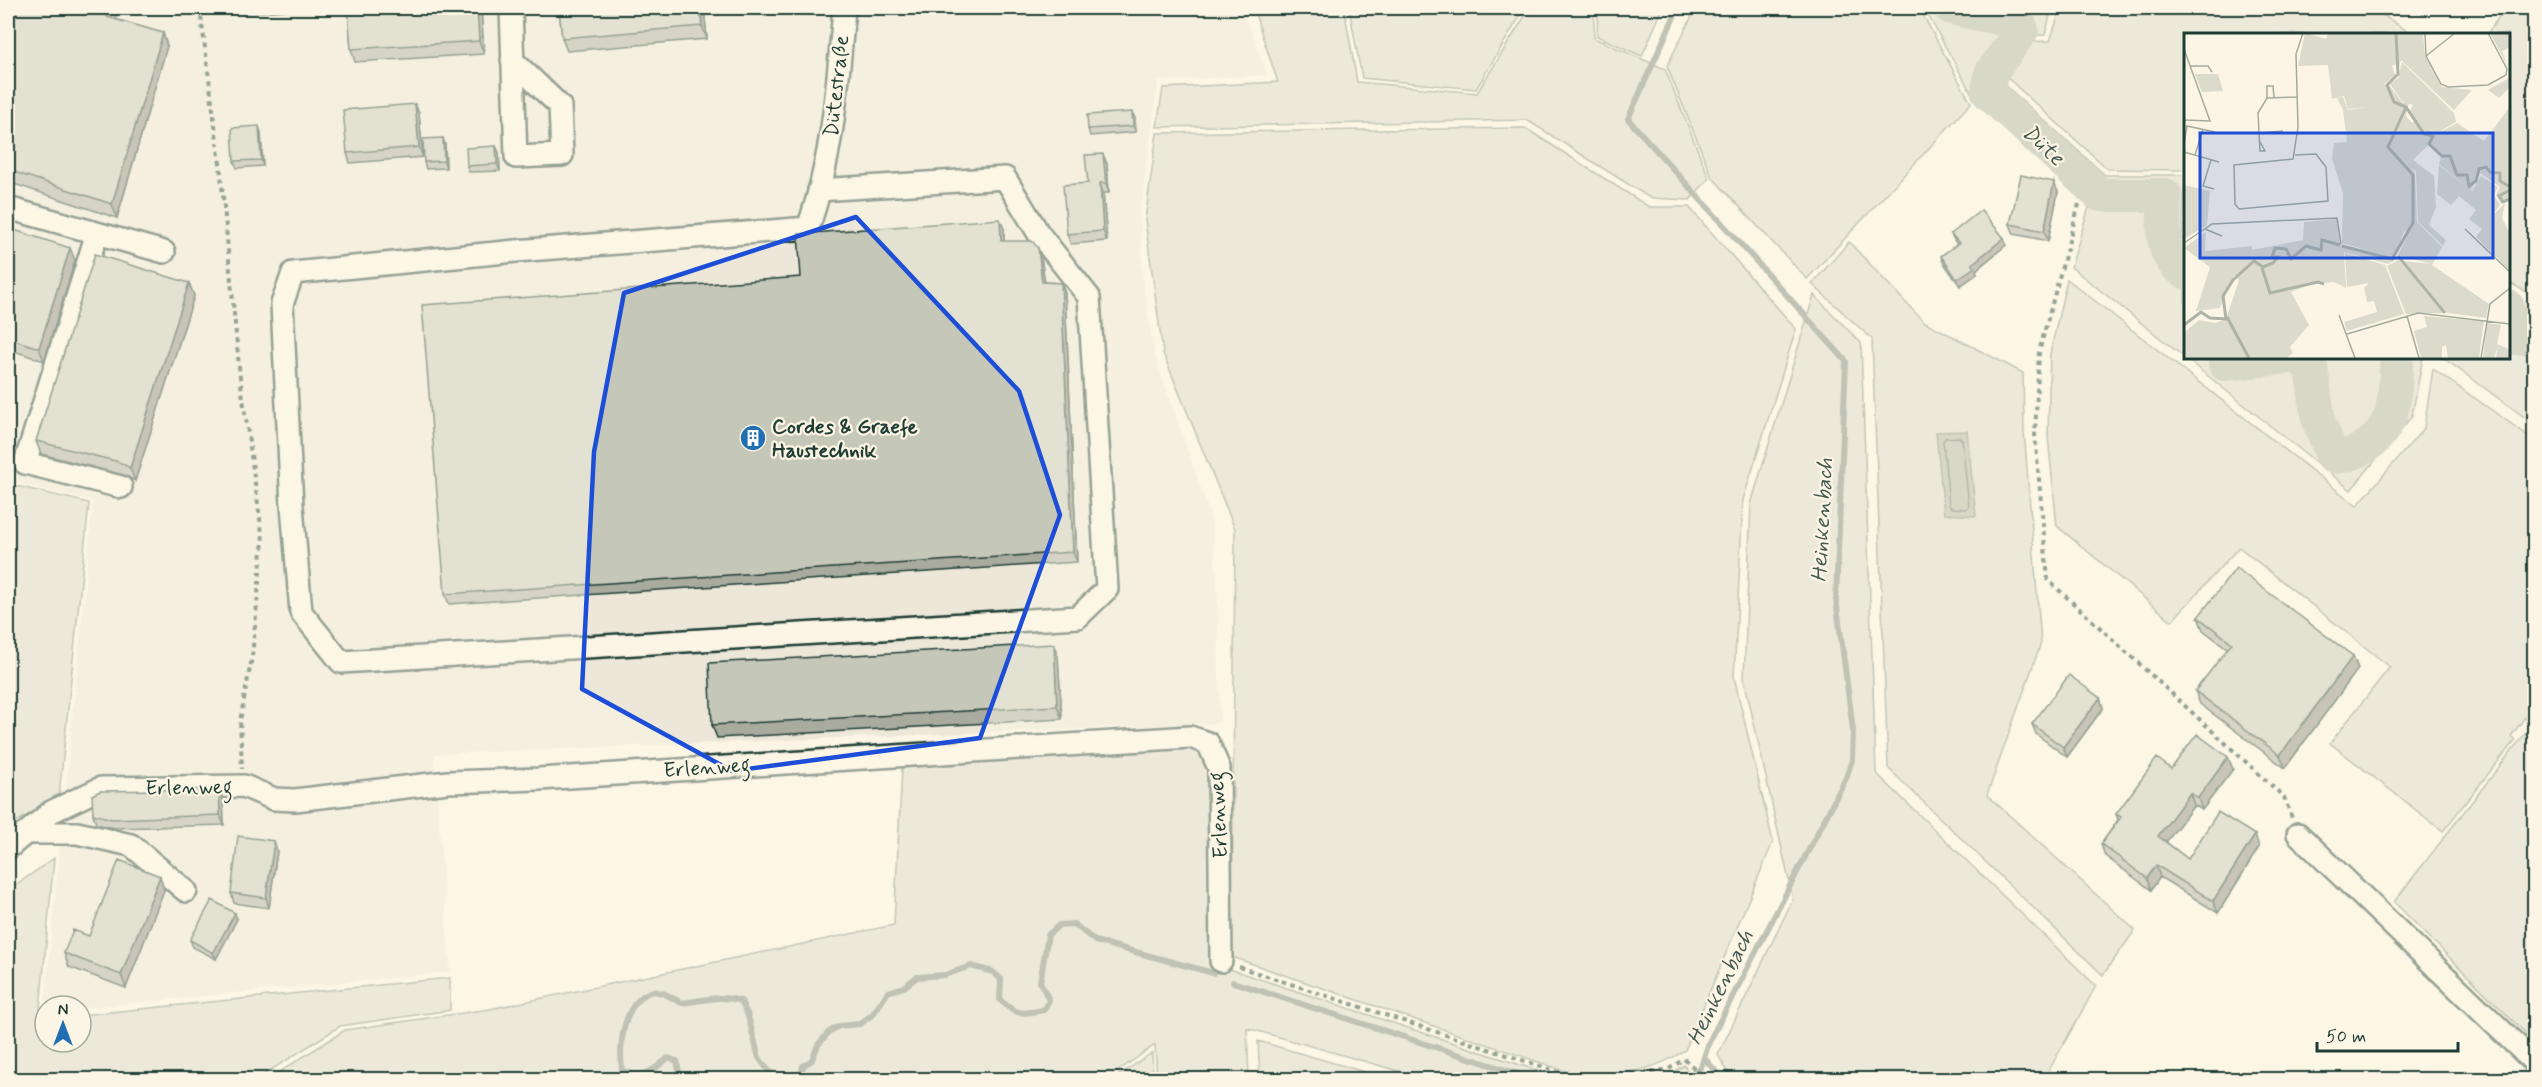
<svg xmlns="http://www.w3.org/2000/svg" width="2542" height="1087" viewBox="0 0 2542 1087" font-family="Mynerve,sans-serif">
<rect width="100%" height="100%" fill="#fcf5e5"/>
<filter id="ink" filterUnits="userSpaceOnUse"><feTurbulence type="fractalNoise" baseFrequency=".0167" numOctaves="2"/><feDisplacementMap in="SourceGraphic" scale="12" xChannelSelector="R" yChannelSelector="G"/><feConvolveMatrix kernelMatrix="1 2 1 2 8 2 1 2 1" color-interpolation-filters="sRGB"/></filter>
<g filter="url(#ink)">
<path fill="#ece7d8" d="M8,8h1234l25,67 -109,6 -18,134 3,68 12,73 56,162 6,61 3,144 -786,31 16,218 -369,36 -36,-2 -1,6 49,-511 -85,-20z"/>
<path fill="#dcdacc" stroke="#7e8c80" stroke-width="1.5" d="M1253,8h91l13,74 120,11 53,-85h64v30l71,31 44,109 -19,22 -40,-2 -123,-78 -370,7 6,-39 115,-6z
M1349,8h176l-49,81 -114,-11z
M1598,8h65l-21,48 -45,-20z
M1696,8h223l52,95 -164,176 -95,-102 -45,-111z
M1924,8h128l-7,27 -40,1 -21,30 121,109h80l-3,64 3,3v115h238l-11,59 -61,74 -280,-223 18,-60 -111,-102z
M2061,8h311l40,26h-227v136l-77,-1 -105,-95 23,-32 24,-1z
M2505,8h29v288l-26,-14v-248h-21z
M1525,128l124,79h40l107,122 -53,171 -9,177 39,165 -88,208c-35,24 -79,29 -120,21l-333,-114 3,-428 -72,-176 -18,-133 12,-87z
M1849,242l74,79 100,52 1,58 17,212 -54,152 148,135 -32,45 -215,-207 -16,-429 -60,-55z
M2067,279l290,227 67,-78 9,-59 101,71v265l-23,31 4,4 -72,91 -113,-88 60,-76 -151,-120 -67,74 -115,-95 -9,-90 2,-82z
M1814,295l47,48 15,430 220,213 -52,93h-312l-14,-24 75,-156 -49,-221 7,-174z
M2508,298l26,16v110l-92,-67h66z
M8,484l81,19 -30,293 -51,31z
M2534,722v320l-140,-140z
M1190,742l15,11 6,18 3,193 349,115h-136l-180,-51 2,51h-92l-2,-34 -50,35h-838l78,-50 145,-21 404,-84 8,-157z
M54,858l-15,161h6v23h36v-27l369,-37v32l-110,16 -83,53h-249v-188z
M1258,1041l131,38h-129z
M1152,1053l1,26h-40z
M1684,1065l9,14h-52l29,-5z"/>
<path fill="#aeb3a7" stroke="#758479" stroke-width="1.5" d="M1967,431l9,85 -32,-2 -8,-82z"/>
<g fill="none" stroke-linecap="round" stroke-linejoin="round">
<path stroke="#586c62" stroke-width="1.5" d="M1959,437l3,3 7,66 -3,3 -15,-1 -2,-3 -6,-64 2,-3z"/>
<path stroke="#758479" stroke-width="6" d="M1678,8l-50,111 218,242 -10,238 17,131 -1,30 -6,18 -137,264 -8,25 -20,13
M1233,982l304,98
M1705,1059l18,21
M672,1080l7,-8 -2,-11 -9,-3c-15,13 -28,23 -46,12 -3,-26 1,-70 31,-79l10,2 19,10c21,-2 38,-9 59,-2l7,15 11,42 17,22
M800,1080l3,-14 9,-6 6,-15 11,-13 10,-6 21,-2 13,-10 15,-22 16,-5 13,-10 28,-2 26,-9 22,6 8,7 -1,21c18,16 21,14 44,10l5,-10 -9,-18 8,-47 11,-10 15,-1 21,17 118,32"/>
<path stroke="#aeb3a7" stroke-width="34" d="M1951,8l68,15 3,7 -31,43 -3,19 112,103h65c-1,27 -8,61 20,77
M2508,307l4,31 22,-1
M2226,357l-1,7 63,-7
M2298,357l13,10 8,55 14,35c25,-1 45,-15 56,-38 7,-14 6,-46 8,-62"/>
<g stroke="#1f3d34" stroke-width="26">
<path id="minor" d="M511,8c2,49 3,99 5,149l46,-2 -2,-49 -48,-46
M8,24l4,-16
M819,190l186,-12 34,56 50,63 18,292 -29,28 -737,45 -40,-50 -9,-106 -10,-202 11,-31 223,-22 292,-23c25,-71 30,-146 36,-220
M8,208l156,44
M97,233l-72,230 96,24
M28,833h49l54,12 55,46
M2298,834l236,228
M8,848l43,-36 50,-24 143,-2 30,13 21,1 153,-18 91,-3 651,-42 18,6 11,25 2,193"/>
</g>
<path stroke="#1f3d34" stroke-width="4" stroke-dasharray="4.5 4.5" stroke-linecap="butt" d="M200,8l20,156 20,213 23,163 -11,117 -12,64 2,48
M2079,204l-40,148 -4,83 13,145 236,217 8,21
M1239,967l344,113
M1607,1080l62,-11 15,-10 24,21"/>
<use href="#minor" stroke="#fcf5e5" stroke-width="21"/>
</g>
<path fill="#a9ab9f" stroke="#1f3d34" stroke-width="1.5" d="M17,8h99l2,3 -3,8 48,14 4,13 -50,172 -109,-36v-159l8,-9z
M221,8h82v1l-80,5z
M348,8h133l3,46 -129,8 -4,-13z
M559,8h145l3,31 -140,12 -5,-13z
M2415,8h11l-3,5z
M415,104l4,10 4,43 -73,6 -3,-10z
M1135,118l1,14 -46,4 -2,-7z
M261,133l2,33 -26,2 -3,-7z
M443,138l2,7 1,23 -20,1 -2,-7z
M496,146l3,7 1,18 -31,1 -2,-6z
M1107,164l2,29h-6l4,48 -36,3 -4,-10 21,-51z
M2058,192l-10,49 -34,-7 -4,-10z
M8,228l67,32 -31,101 -36,-12z
M1004,229v12l34,7 3,9 4,25 16,1 4,10 12,269 -628,42 -4,-10z
M1951,234l55,11 -30,25 1,4 -17,12 -17,-24 -2,-6 16,-12 -3,-4z
M189,283l5,13 -59,185 -11,-6 -83,-21 -5,-13z
M2198,617l155,39 5,13 -73,99 -85,-64 -5,-13 33,-42 -25,-19z
M1058,657l4,62 -345,19 -5,-13z
M2100,698l3,10 -36,49 -31,-23 -4,-10z
M2171,769h62l-31,41 -8,-5 -28,37 22,17 71,-12 -41,66 -58,-36 -9,13 -46,-34 -4,-12 17,-24 -2,-6z
M219,789l4,10 1,26 -109,3 -19,-4 -3,-10z
M274,841l3,10 -8,57 -35,-5 -3,-10z
M164,890l-38,98 -57,-21 -5,-14 25,-17z
M237,919l-21,40 -23,-12 -3,-7z"/>
<path fill="#8a8b82" stroke="#1f3d34" stroke-width="1.5" d="M110,8h6l2,3 -6,19 -5,-13z
M477,8h4l3,46 -5,-13z
M701,8h3l3,31 -5,-13z
M2421,8h5l-3,5z
M163,33l4,13 -50,172 -5,-14z
M415,104l4,10 4,43 -4,-10z
M1132,112l3,6 1,14 -3,-6z
M259,126l2,7 2,33 -2,-6z
M443,138l2,7 1,23 -2,-7z
M496,146l3,7 1,18 -3,-7z
M1103,154l4,10 2,29 -3,-10z
M2054,182l4,10 -10,49 -4,-10z
M1100,183l3,10 4,48 -4,-10z
M1000,219l4,10v21l-3,-9z
M2004,238l2,7 -30,25 1,4 -17,12 -3,-7 15,-15z
M70,248l5,12 -31,101 -5,-13z
M1038,248l3,9 5,35 -4,-10z
M189,283l5,13 -59,185 -5,-13z
M1061,283l4,10 12,269 -4,-10z
M1054,644l4,13 4,62 -5,-13z
M2353,656l5,13 -73,99 -5,-13z
M2100,698l3,10 -36,49 -4,-10z
M2228,757l5,12 -31,41 -4,-12z
M219,789l4,10 1,26 -4,-10z
M2190,793l4,12 -32,43 -4,-12z
M2255,835l4,12 -41,66 -5,-12z
M274,841l3,10 -8,57 -3,-10z
M2156,865l4,12 -9,13 -4,-12z
M160,876l4,14 -38,98 -5,-13z
M235,913l2,6 -21,40 -3,-6z"/>
<path fill="#c5c7b9" stroke="#1f3d34" stroke-width="1.5" d="M17,8h93l-3,9 56,16 -51,171 -104,-34v-147l8,-9z
M348,8h129l2,33 -128,8z
M559,8h142l1,18 -140,12z
M415,104l4,43 -72,6 -4,-43z
M1132,112l1,14 -45,3 -1,-14z
M259,126l2,34 -27,1 -2,-33z
M443,138l1,23 -20,1 -1,-23z
M496,146l1,18 -30,2 -1,-18z
M1103,154l3,29h-6l3,48 -36,3 -4,-49 25,-2 -3,-28z
M2021,175l33,7 -10,49 -34,-7z
M1981,210l23,28 -32,26 3,3 -18,12 -16,-23 18,-13 -8,-9z
M1000,219l1,22h31l6,7 4,34 19,1 12,269 -628,42 -23,-289 379,-28 -3,-43z
M8,228l62,20 -31,100 -31,-10z
M95,254l94,29 -59,185 -11,-6 -83,-21z
M2236,568l117,88 -73,99 -85,-64 37,-48 -34,-26z
M1054,644l3,62 -345,19 -3,-62z
M2069,675l31,23 -37,49 -31,-23z
M2197,734l31,23 -30,41 -8,-5 -32,43 30,23 30,-47 37,23 -42,66 -57,-36 -9,13 -46,-34 20,-27 -5,-3 41,-56 14,11z
M219,789l1,26 -108,4 -19,-5 -1,-19 8,-4z
M238,836l36,5 -8,57 -35,-5z
M119,860l41,16 -39,99 -57,-22 9,-23 16,6z
M212,900l23,13 -22,40 -23,-13z"/>
</g>
<path d="M0 0H2542V1087H0ZM856,217l163,174 41,124 -80,223 -248,33 -150,-82 12,-237 30,-159z" fill="#fcf5e5" fill-opacity=".55" fill-rule="evenodd"/>
<path fill="none" stroke="#1d4ed8" stroke-width="4.5" stroke-linejoin="round" d="M856,217l163,174 41,124 -80,223 -248,33 -150,-82 12,-237 30,-159z"/>
<defs>
<g id="building-disc" transform="scale(1.35)"><circle r="9.5" fill="#1f6fb2" stroke="#fcf5e5"/><path d="M-4-6H4V6H1V3H-1V6H-4ZM-2.5-4.3h1.7v1.8h-1.7ZM.8-4.3h1.7v1.8H.8ZM-2.5-1h1.7V.8h-1.7ZM.8-1h1.7V.8H.8Z" fill="#fff"/></g>
</defs>
<g fill-rule="evenodd">
<use href="#building-disc" x="753" y="438"/>
</g>
<g text-anchor="middle" stroke-width="4.5" stroke-linejoin="round" paint-order="stroke">
<g font-size="21" fill="#1f3d34" stroke="#fcf5e5">
<text transform="translate(836 86) rotate(-84)" y="7">Dütestraße</text>
<text transform="translate(707 767) rotate(-4)" y="7">Erlenweg</text>
<text transform="translate(189 787) rotate(-1)" y="7">Erlenweg</text>
<text transform="translate(1218 815) rotate(-93)" y="7">Erlenweg</text>
</g>
<g font-size="21" font-weight="bold" fill="#1f3d34" stroke="#fcf5e5" text-anchor="start">
<text x="772" y="433">Cordes &amp; Graefe<tspan x="772" dy="24">Haustechnik</tspan></text>
</g>
<g font-size="22" font-style="italic" fill="#435a51" stroke="#fcf5e5">
<text transform="translate(2044 144) rotate(43)" y="8">Düte</text>
<text transform="translate(1821 520) rotate(-87)" y="8">Heinkenbach</text>
<text transform="translate(1719 987) rotate(-64)" y="8">Heinkenbach</text>
</g>
</g>
<g transform="translate(2184 33)">
<rect width="326" height="326" fill="#fcf5e5"/>
<path d="M121,0l21,6 2,-6h95l2,23 17,31 30,3 -18,20 -53,-50 -3,10 -2,-6 -4,2 3,9 -12,10h6l13,17 7,1 -3,13 6,7 4,-3 21,14 20,-11 27,18 25,-33v89l-8,7 -5,-9 4,-8 -20,-14 -9,17 -32,-26 2,-7 -13,-12 -15,15 21,16 2,31 -7,18 17,15 -3,6 -25,-24 -2,-50 -5,-4 4,5 2,49 25,25 -10,18 57,39 -3,14 -39,-5 -43,-52 27,3 -33,-9 9,-18 -2,-7 -10,24 -6,3 -47,-14 1,-49 -11,-36 2,-15 13,-1 -4,-32 -6,-12 6,-1 5,13 20,-3 -20,2 -4,-13 -12,3 -4,-34 -30,1zM306,0h19v15l-7,3 6,16zM218,29l52,51 2,9 -19,11 -23,-13 -5,-7 4,-8 -11,-4 -12,-17 8,-6zM11,41h23l5,17 -21,1zM325,45v10l-10,10 -11,-8zM255,132l33,26 9,-15 17,11 -4,8 6,10 -10,13 15,-15 -3,15 7,14v38l-33,-33 6,-8 -13,-10 7,-9 -17,-14 -8,9 -14,-11zM0,152l26,6 -3,34 -23,14zM153,186l3,25 57,15 -9,5 -44,-12 2,36 -12,-6 -22,2 -21,8 18,33 -19,22 3,6 -6,5h-103v-25l15,-13 16,3 11,-4 13,-39 -5,-5 -14,33 -24,3 14,-44 -26,-19 22,-16 -1,19 47,-5v4l5,-1 46,-9 1,-18zM161,220l40,12 19,49 -57,17 -3,-9 33,-10 -3,-11 -7,1 -3,-14 5,-5 -22,4zM215,227l45,53 -38,1 -19,-48zM240,283l60,5 -5,37h-31l-2,-13 -4,2v11h-21l-7,-27 13,-4zM303,290l14,2 -4,19 12,5v9h-13l2,-12 -4,12h-11z" fill="#dcdacc"/>
<path fill="none" stroke="#aeb3a7" stroke-width="3" d="M212,0l2,41 -11,11 7,17 12,5 18,27 9,2 -4,8 13,12h8l7,19h10l2,11 7,-5 3,-12 7,-2 4,5 10,1v8l10,6M326,157l-11,6 4,6 7,-3M158,213l50,13 21,-36v-48l-25,-28 18,-40M214,223l47,57M78,235l8,25 48,-11 6,2M43,284l22,41M0,292l17,-13 9,6 16,1 -3,-23 10,-16 21,-19 9,6 10,-4 5,-6h-6l3,-9 11,1 5,10 15,-13 15,4 1,-10 18,5"/>
<path fill="none" stroke="#a4ab9e" stroke-width="1.5" d="M241,0l1,23 15,28 7,3 40,-2 18,-10 1,-6 -19,-36M0,16l26,72 -26,-1M242,23l29,-23M7,33h17l4,6M83,65v-12h6l1,11M75,100l24,-2M75,107l6,11h-5l-2,-38 9,-15 30,-1M0,111l3,-18 28,6M0,119l35,10M11,122l8,-26M111,122l21,-1 10,13 2,34 -89,8 -4,-5 -1,-39 59,-6 5,-32 -2,-73 7,-21M27,127l-8,26 11,3M21,196l17,7M281,196l45,43M0,210l28,-19 125,-6 4,26M155,282l16,43M223,283l12,42M163,301l71,-21 92,11M297,325l9,-54 20,-16"/>
<path fill="#1d4ed8" fill-opacity="0.15" stroke="#1d4ed8" stroke-width="3" d="M16,100h293v125h-293z"/>
<rect width="326" height="326" fill="none" stroke="#1f3d34" stroke-width="3"/>
</g>
<rect width="2542" height="1087" fill="none" stroke="#fcf5e5" stroke-width="30"/>
<rect x="15" y="15" width="2512" height="1057" fill="none" stroke="#1f3d34" stroke-width="2" filter="url(#ink)"/>
<g transform="translate(63 1024)"><circle r="28" fill="#fcf5e5" stroke="#a4ab9e" stroke-width="1.5"/>
<path d="M0-4.5L10 22L0 15L-10 22Z" fill="#1f6fb2"/>
<text y="-9" font-size="16" font-weight="bold" text-anchor="middle" fill="#1f3d34">N</text>
</g>
<path d="M2317 1042v9h141v-9" fill="none" stroke="#1f3d34" stroke-width="3"/>
<text x="2326" y="1042" font-size="18" fill="#1f3d34" stroke="#fcf5e5" stroke-width="4.5" paint-order="stroke">50 m</text>
</svg>
